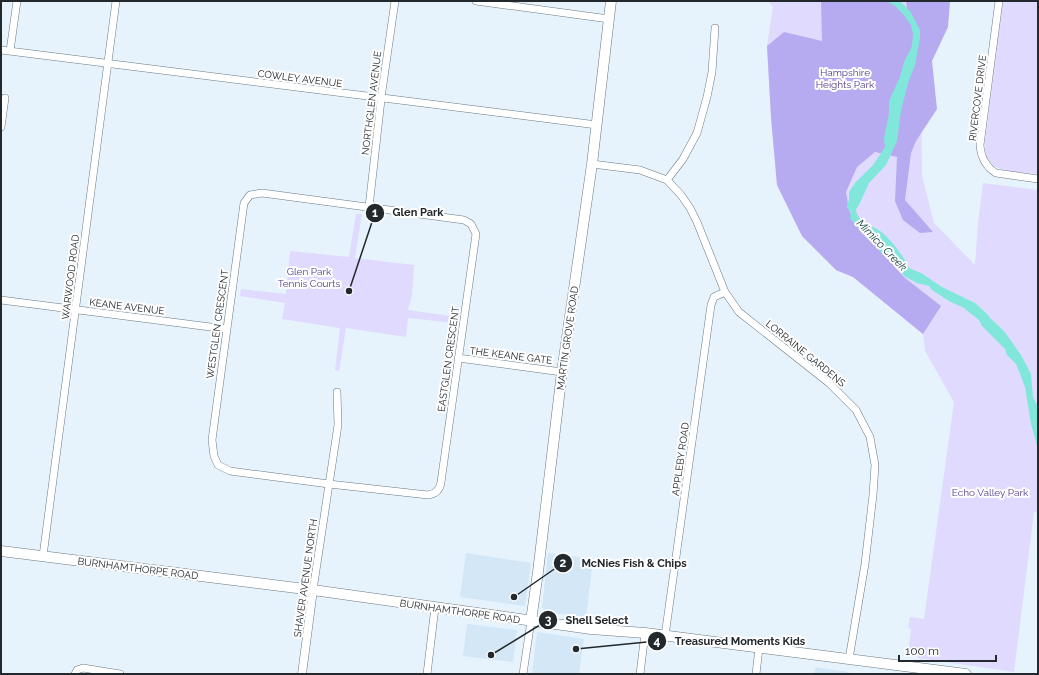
<svg xmlns="http://www.w3.org/2000/svg" width="1039" height="675" viewBox="0 0 1039 675" font-family="Raleway,sans-serif">
<rect width="100%" height="100%" fill="#e6f3fd"/>
<path fill="#d3e7f6" d="M466,553l65,10 -6,43 -65,-9z
M548,553l45,6 -7,58 -39,-5 -5,-5z
M467,624l50,6 -4,32 -50,-6z
M537,632l47,7 -5,35h-47z
M815,667l34,5v2h-35z"/>
<path fill="#dfdafe" d="M768,1h164l-11,81 1,94 12,47 41,42 3,-42 5,-40 55,7v323l-4,-1 -20,160 -96,-14v-3l-10,-2 3,-24 -3,-1 2,-11 14,2 30,-217 -29,-51 -2,-17 -70,-57 -17,-7 -34,-34 -25,-51 -6,-68 -4,-71 6,-39z
M1003,1h35v173c-24,-3 -56,1 -53,-33z
M356,214h6l-7,44 59,7 -2,31 -4,14 48,7 -1,6 -47,-5 -2,19 -60,-9 -7,43 -4,-1 5,-42 -58,-9 3,-16 -45,-7 1,-7 45,5 4,-43 59,6z"/>
<path fill="#b6abf0" d="M821,1h78l8,7 -1,-7h44l-2,26 -16,34 5,48 -21,32 -5,12 -6,47 28,32 -13,1 -17,-13 -8,-19 2,-44 -22,-5 -18,15 -11,25 3,18 8,16 48,52 36,28 -18,28 -70,-57 -17,-7 -34,-34 -25,-51 -6,-68 -4,-71 17,-14 38,9z"/>
<path fill="#80e7da" d="M886,1h14l10,10 10,19v8l-5,27 -7,18 -7,28 -4,30 -11,24 -17,18 -10,22 -3,4c0,14 20,17 29,26 9,9 19,22 24,33l14,6 1,1 18,12 33,16 13,12 2,3 14,13 17,24 10,19 2,23 4,8 1,44 -7,-25 -6,-37 -6,-16 -3,-7 -9,-9 -2,-6 -23,-23 -3,-6 -15,-12 -15,-7 -17,-11 -3,-4 -12,-3 -13,-7 -12,-15 -8,-7 -3,-1 -6,-9 -4,-2 -21,-24 1,-6 -4,-4v-3l2,-5v-8l6,-9 18,-18 12,-18 -1,-9 5,-24v-13l11,-24 4,-15 8,-16 1,-12 -2,-9 -8,-11 -9,-9z"/>
<g fill="none" stroke-linecap="round" stroke-linejoin="round">
<g stroke="#6c7880" stroke-width="8">
<path id="minor" d="M476,1l133,18
M999,1l-19,144c1,13 6,22 16,28l42,6
M1,50l596,75
M10,51l7,-50
M1,127l4,-29
M592,164l48,6 27,10 14,15 9,13 7,14 28,70 14,20 90,71 27,27 14,27 5,28 -2,30 -8,69 -16,95
M667,180l16,-21 14,-26 10,-36 5,-25 3,-44
M262,193l202,27 7,4 5,10 -35,248c-1,8 -5,12 -13,13l-99,-11 -99,-13 -12,-6 -4,-9 -2,-16 32,-237 6,-8z
M369,207l13,-116 13,-90
M1,300l225,29
M458,358l104,14
M43,556l73,-555
M313,590l25,-165 -1,-33
M665,636l46,-331 3,-8 11,-5
M75,674l2,-4 6,-2 37,6
M427,674l8,-67
M523,674l8,-53
M640,674l5,-41
M756,674l3,-26"/>
</g>
<g stroke="#6c7880" stroke-width="9">
<path id="tertiary" d="M302,674l11,-84"/>
</g>
<g stroke="#6c7880" stroke-width="11">
<path id="secondary" d="M1,551l312,39 278,39 54,4 321,41
M531,621l7,-49 24,-200 30,-208 19,-163"/>
</g>
<use href="#minor" stroke="#fff" stroke-width="7"/>
<use href="#tertiary" stroke="#fff" stroke-width="8"/>
<use href="#secondary" stroke="#fff" stroke-width="10"/>
</g>
<g text-anchor="middle" stroke-width="4" stroke-linejoin="round" paint-order="stroke">
<g font-size="10" fill="#4f3c8c" stroke="#fefefe">
<text x="845" y="76">Hampshire<tspan x="845" dy="12">Heights Park</tspan></text>
<text x="309" y="275">Glen Park<tspan x="309" dy="12">Tennis Courts</tspan></text>
<text x="990" y="496">Echo Valley Park</text>
</g>
<g font-size="10" fill="#23282c" stroke="#fefefe">
<text transform="translate(300 78) rotate(7)" y="4">COWLEY AVENUE</text>
<text transform="translate(977 98) rotate(-83)" y="4">RIVERCOVE DRIVE</text>
<text transform="translate(371 103) rotate(-83)" y="4">NORTHGLEN AVENUE</text>
<text transform="translate(70 277) rotate(-83)" y="4">WARWOOD ROAD</text>
<text transform="translate(127 306) rotate(7)" y="4">KEANE AVENUE</text>
<text transform="translate(217 324) rotate(-82)" y="4">WESTGLEN CRESCENT</text>
<text transform="translate(567 338) rotate(-82)" y="4">MARTIN GROVE ROAD</text>
<text transform="translate(806 353) rotate(39)" y="4">LORRAINE GARDENS</text>
<text transform="translate(511 355) rotate(7)" y="4">THE KEANE GATE</text>
<text transform="translate(448 359) rotate(-82)" y="4">EASTGLEN CRESCENT</text>
<text transform="translate(680 459) rotate(-82)" y="4">APPLEBY ROAD</text>
<text transform="translate(138 568) rotate(7)" y="4">BURNHAMTHORPE ROAD</text>
<text transform="translate(305 578) rotate(-82)" y="4">SHAVER AVENUE NORTH</text>
<text transform="translate(460 611) rotate(8)" y="4">BURNHAMTHORPE ROAD</text>
</g>
<g font-size="11" font-style="italic" fill="#0a3c37" stroke="#fefefe">
<text transform="translate(882 245) rotate(46)" y="4">Mimico Creek</text>
</g>
</g>
<path fill="none" stroke="#23282c" stroke-width="1.5" d="M349 291L375 213M514 597L563 563M491 655L548 620M576 649L657 641"/>
<g fill="#23282c" stroke="#fefefe" stroke-width="1.5">
<circle cx="349" cy="291" r="4"/>
<circle cx="514" cy="597" r="4"/>
<circle cx="491" cy="655" r="4"/>
<circle cx="576" cy="649" r="4"/>
<circle cx="375" cy="213" r="10"/>
<circle cx="563" cy="563" r="10"/>
<circle cx="548" cy="620" r="10"/>
<circle cx="657" cy="641" r="10"/>
</g>
<g font-size="12" text-anchor="middle" font-weight="bold" fill="#fff">
<text x="375" y="217">1</text>
<text x="563" y="567">2</text>
<text x="548" y="624">3</text>
<text x="657" y="645">4</text>
</g>
<g font-size="11" text-anchor="middle" font-weight="bold" fill="#23282c" stroke="#fefefe" stroke-width="4" stroke-linejoin="round" paint-order="stroke">
<text x="418" y="216">Glen Park</text>
<text x="634" y="567">McNies Fish &amp; Chips</text>
<text x="597" y="624">Shell Select</text>
<text x="740" y="645">Treasured Moments Kids</text>
</g>
<rect width="1039" height="675" fill="none" stroke="#23282c" stroke-width="4"/>
<path d="M899 655v6h97v-6" fill="none" stroke="#23282c" stroke-width="2"/>
<text x="905" y="655" font-size="12" fill="#23282c" stroke="#fefefe" stroke-width="3" paint-order="stroke">100 m</text>
</svg>
